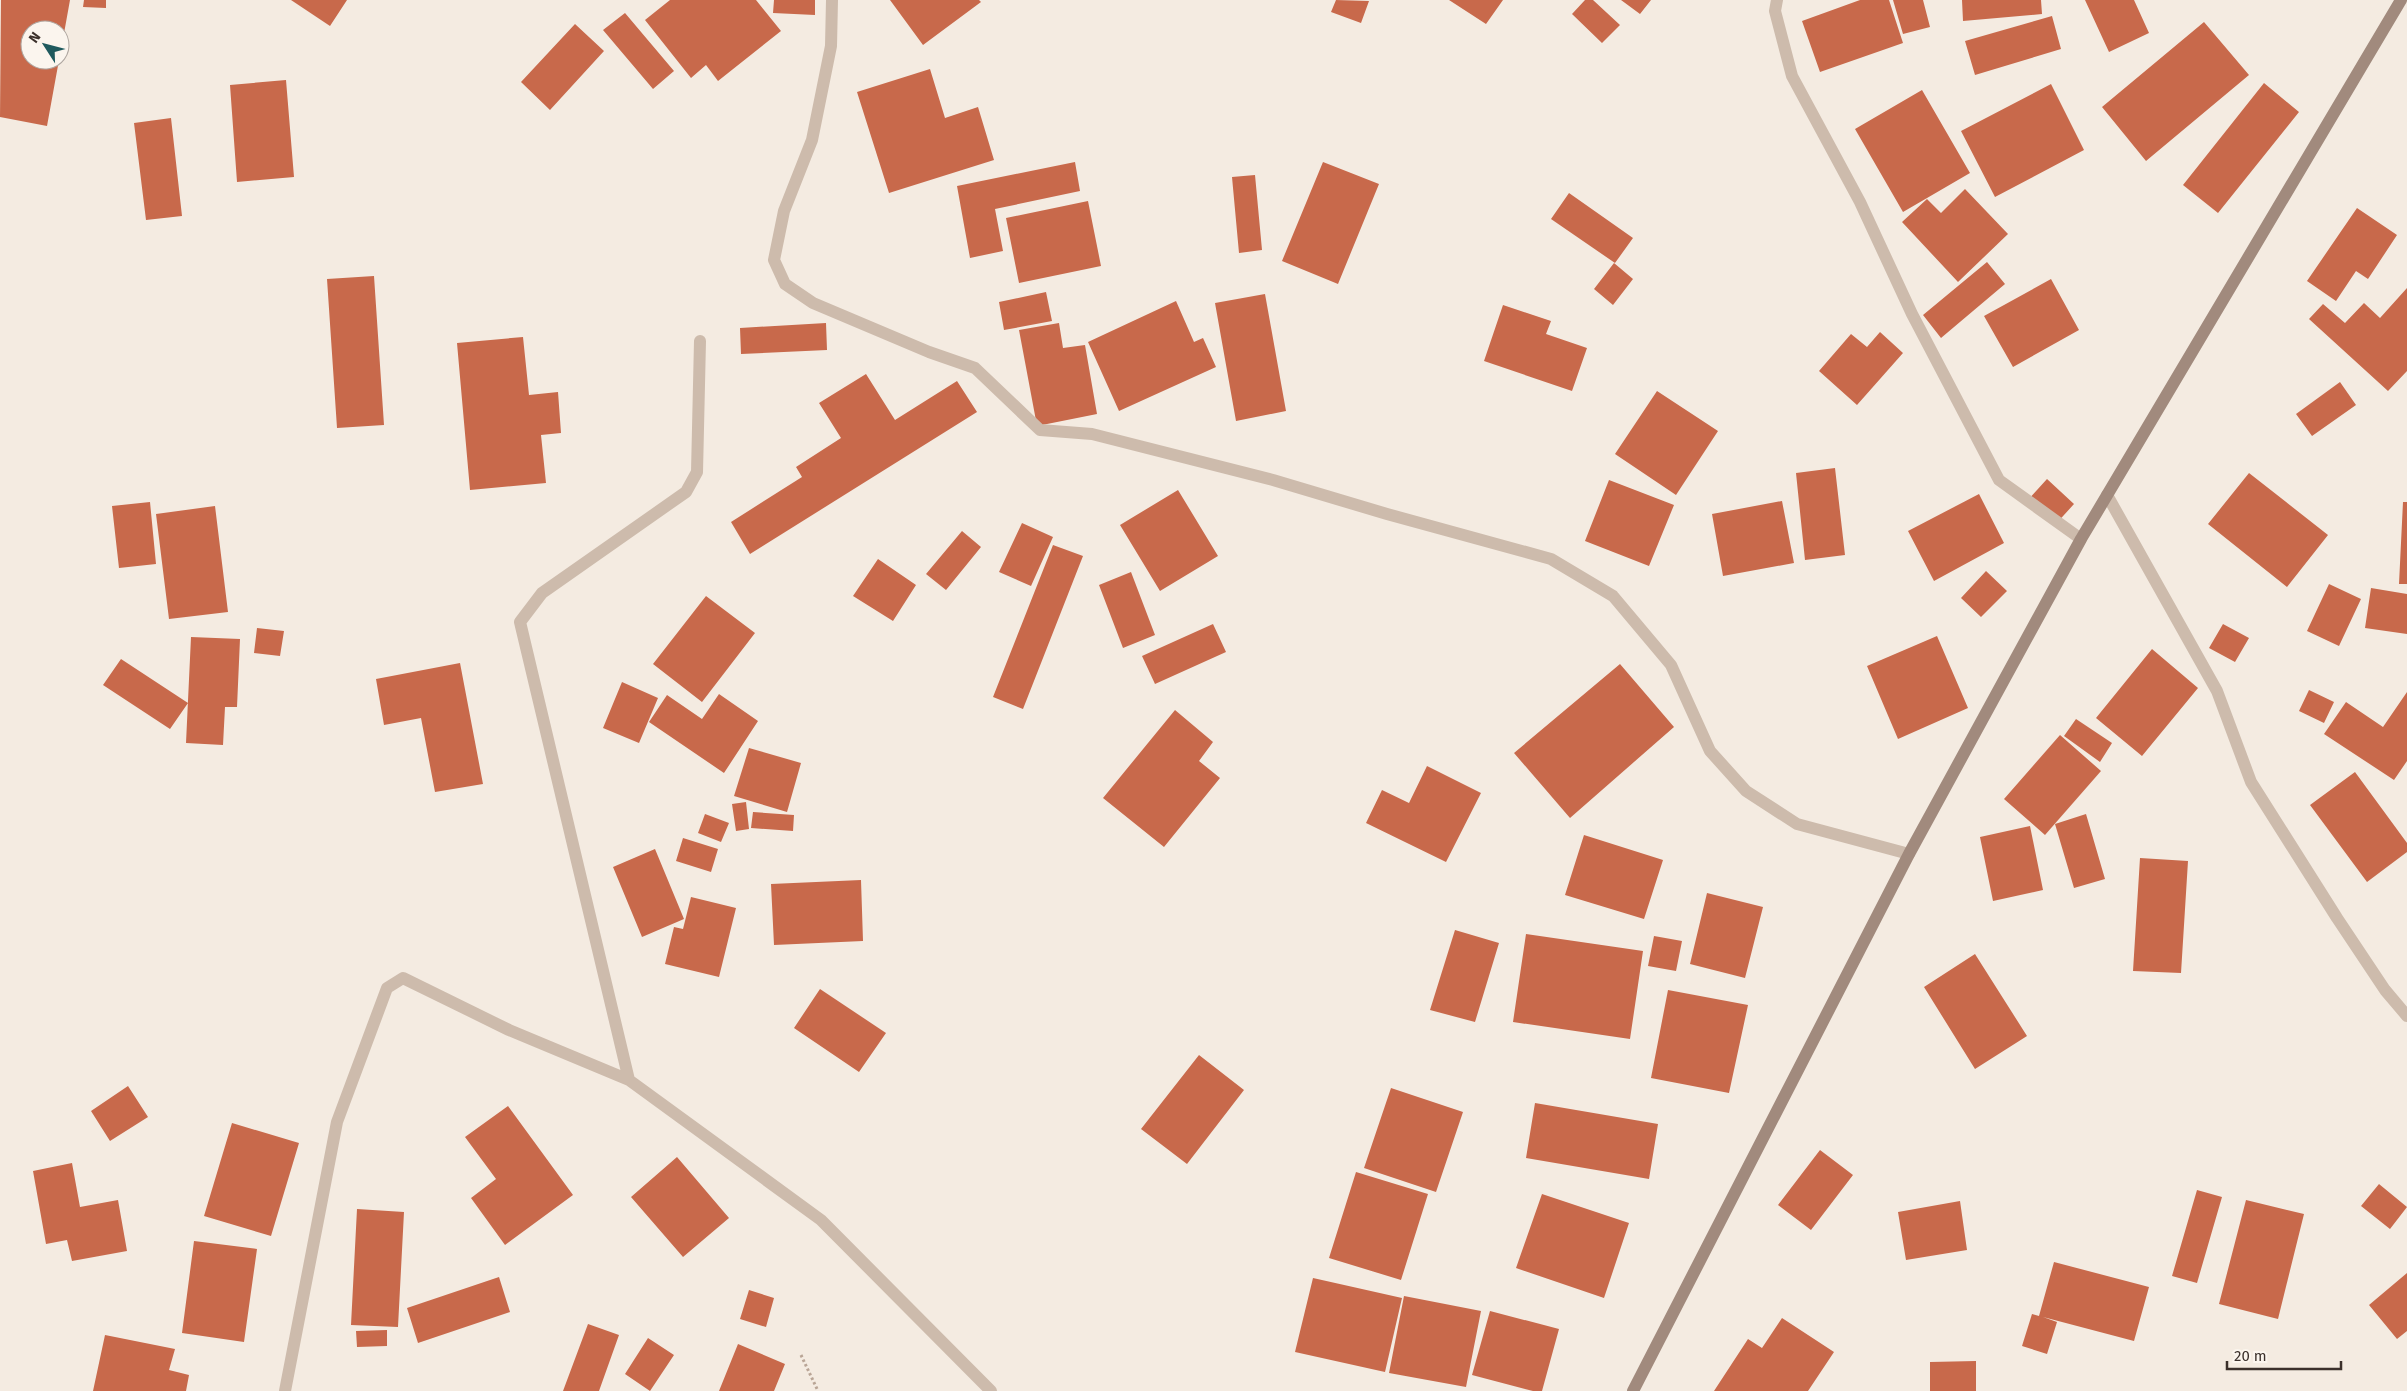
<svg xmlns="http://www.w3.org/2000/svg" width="2407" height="1391" viewBox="0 0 2407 1391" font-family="'Fira Sans',sans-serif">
<rect width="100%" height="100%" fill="#f4ebe1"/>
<path fill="#c8694b" d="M1,0h69l-9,50 -1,-20h-30v30h29l-12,66 -47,-9z
M84,0h22v8l-23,-1z
M291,0h56l-17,26z
M670,0h86l25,31 -63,50 -12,-16 -15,13 -46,-58z
M774,0h41v15l-42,-2z
M890,0h89l2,2 -58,43z
M1336,0l33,1 -8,22 -30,-11z
M1449,0h54l-17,24z
M1585,0h8l27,25 -18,18 -30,-29z
M1621,0h30l-11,14z
M1860,0h29l14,43 -83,29 -18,-51z
M1893,0h30l7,27 -27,7z
M1962,0h79l1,14 -79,7z
M2085,0h49l15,33 -40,19z
M625,13l49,58 -21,18 -50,-59z
M2052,16l9,33 -86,26 -10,-34z
M2204,22l45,53 -103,86 -44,-54z
M575,24l29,27 -54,59 -29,-28z
M930,69l15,49 33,-11 16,53 -105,33 -32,-101z
M286,80l8,97 -57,5 -7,-97z
M2264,83l35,29 -81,101 -35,-28z
M2051,84l33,66 -89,47 -34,-66z
M1922,90l48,83 -67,39 -48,-83z
M171,118l11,98 -36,4 -12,-97z
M1075,162l5,29 -85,18 8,42 -33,7 -13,-72z
M1323,162l56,22 -41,100 -56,-23z
M1255,175l7,75 -23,3 -7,-76z
M1965,189l43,45 -50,48 -56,-60 25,-23 14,14z
M1569,193l64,45 -18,25 -64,-44z
M1088,201l13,65 -82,17 -13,-65z
M2357,208l40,27 -29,44 -12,-8 -20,30 -29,-20z
M1987,262l18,22 -64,54 -18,-23z
M1614,263l19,16 -20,26 -19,-16z
M374,276l10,149 -47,3 -10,-149z
M2051,279l28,51 -66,37 -29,-51z
M2407,288v83l-19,20 -79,-72 14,-15 22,19 19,-20 16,15z
M1046,292l6,29 -48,9 -5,-28z
M1265,294l21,117 -50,10 -21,-118z
M1176,301l18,41 9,-4 13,29 -97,44 -31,-69z
M1503,305l48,16 -5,13 41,14 -15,43 -88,-30z
M826,323l1,27 -86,4 -1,-26z
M1059,323l4,25 22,-3 12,69 -60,12 -18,-96z
M1880,332l23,21 -46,52 -38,-34 32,-37 16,13z
M523,337l6,58 29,-3 3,41 -20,2 5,48 -76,7 -13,-147z
M866,374l29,46 62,-39 20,31 -227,142 -19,-32 71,-45 -6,-10 45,-29 -22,-35z
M2340,382l16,23 -44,31 -16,-22z
M1657,391l61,40 -42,64 -61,-41z
M1835,468l10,87 -40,5 -9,-87z
M2249,473l79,62 -41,52 -79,-63z
M2047,479l27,25 -20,22 -27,-25z
M1609,480l65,25 -25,61 -64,-25z
M1178,490l40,66 -58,35 -40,-66z
M1979,494l25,49 -70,38 -26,-50z
M1782,501l12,62 -71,13 -11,-62z
M150,502l6,62 -37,4 -7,-62z
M2403,502h4v82h-8z
M215,506l13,106 -59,7 -13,-105z
M1022,523l31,14 -22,49 -32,-14z
M962,531l19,16 -35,43 -20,-16z
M1053,545l30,11 -60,153 -30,-12z
M878,559l38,26 -23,36 -40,-25z
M1986,571l21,20 -26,26 -20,-19z
M1131,572l24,63 -32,13 -24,-63z
M2329,584l32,15 -22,47 -32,-15z
M2371,588l36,6v40l-42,-6z
M706,596l49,37 -53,69 -49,-38z
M1213,624l13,28 -71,32 -13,-28z
M2223,624l26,14 -14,24 -26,-14z
M257,628l27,3 -4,25 -26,-3z
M1937,636l31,72 -70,31 -31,-73z
M191,637l49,2 -3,68h-12l-2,38 -37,-2z
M2152,649l46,39 -56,68 -46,-38z
M121,659l67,44 -18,26 -67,-44z
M460,663l23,121 -48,8 -14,-74 -37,7 -8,-46z
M1620,664l54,63 -104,91 -56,-65z
M622,682l36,16 -19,45 -36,-15z
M2309,690l25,12 -10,21 -25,-12z
M2407,692v69l-13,19 -70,-46 22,-32 37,25z
M719,694l39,27 -34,52 -75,-51 18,-27 35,24z
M1175,710l38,32 -14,19 21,17 -56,69 -61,-49z
M2076,719l36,24 -12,19 -36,-26z
M2060,735l41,36 -56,64 -41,-36z
M749,748l52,15 -14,49 -53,-16z
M1427,766l54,27 -35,69 -80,-39 16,-33 27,13z
M2355,772l52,71v9l-40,30 -57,-77z
M746,802l3,27 -13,2 -4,-27z
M753,812l41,3 -1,16 -42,-3z
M705,814l24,9 -8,19 -23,-9z
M2086,814l19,65 -31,9 -19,-64z
M2030,826l13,64 -50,11 -13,-64z
M1584,835l79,25 -19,59 -79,-24z
M683,838l35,11 -7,23 -35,-11z
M655,849l29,70 -42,18 -29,-70z
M2140,858l48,3 -7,112 -48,-2z
M861,880l2,61 -89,4 -3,-61z
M1707,893l56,14 -18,71 -55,-14z
M691,897l45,11 -17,69 -54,-13 9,-37 9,2z
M1455,930l44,13 -24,79 -45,-12z
M1526,934l117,17 -13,88 -117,-17z
M1654,936l28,5 -6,30 -28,-5z
M1975,954l52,82 -52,33 -51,-82z
M820,989l66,44 -27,39 -65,-44z
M1668,990l80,15 -19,88 -78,-15z
M1199,1055l45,35 -57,74 -46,-35z
M128,1086l20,31 -38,24 -19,-30z
M1391,1088l72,24 -27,80 -72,-24z
M1535,1103l123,21 -9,55 -123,-21z
M508,1106l65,89 -68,50 -34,-47 25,-19 -31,-42z
M232,1123l67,20 -28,93 -67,-20z
M1820,1150l33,25 -42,55 -33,-25z
M677,1157l52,61 -46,39 -52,-60z
M72,1163l8,44 38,-7 9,51 -55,10 -5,-21 -21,4 -13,-73z
M1356,1172l72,22 -27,86 -72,-22z
M2379,1184l28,23 -17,22 -29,-23z
M2197,1190l25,7 -25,86 -25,-7z
M1542,1194l87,29 -25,75 -88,-30z
M2246,1200l58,14 -26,105 -59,-15z
M1960,1201l7,49 -61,10 -8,-48z
M357,1209l47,3 -6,115 -47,-2z
M194,1241l63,8 -13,93 -62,-9z
M2054,1262l95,25 -15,54 -91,-24 14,5 -10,32 -25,-8 10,-32 7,2z
M2407,1273v58l-10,8 -28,-34z
M499,1277l11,35 -92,31 -11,-35z
M1313,1278l89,20 -17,74 -90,-20z
M749,1290l25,8 -8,29 -26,-8z
M1404,1296l77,15 -15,76 -77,-14z
M1490,1311l69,18 -17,62h-9l-61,-16z
M1782,1318l52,34 -26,39h-94l34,-52 14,9z
M588,1324l31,11 -20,56h-36z
M387,1330v16l-30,1 -1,-16z
M105,1335l70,14 -6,21 20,5 -3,16h-93z
M648,1338l26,17 -24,36 -25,-17z
M738,1344l47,20 -11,27h-55z
M1976,1361v30h-46v-29z"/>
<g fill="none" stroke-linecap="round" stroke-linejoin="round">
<path stroke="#b9a596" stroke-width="3" stroke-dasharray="2.5 2.5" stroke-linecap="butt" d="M801,1355l17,36"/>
<path stroke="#cdbbac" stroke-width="12" d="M832,0l-1,46 -19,94 -28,71 -10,49 11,24 28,19 116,49 46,16 65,62 52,4 181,46 114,34 164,45 62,37 58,69 39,86 36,40 51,33 112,30
M1777,0l-2,11 17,65 68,126 52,112 87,166 82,59
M2107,495l110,196 34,91 86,136 48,72 22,26
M629,1080l-109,-458 22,-29 144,-101 11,-20 3,-131
M285,1391l52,-269 50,-134 16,-10 106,52 120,50 192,140 170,171"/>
<path stroke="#a18a7d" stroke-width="12" d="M1633,1391l276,-537 172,-315 320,-539"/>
</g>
<g transform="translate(45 45) rotate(306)"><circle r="24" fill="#fbf5ee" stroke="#aea6a0"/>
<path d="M0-4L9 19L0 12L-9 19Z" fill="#1f5a5e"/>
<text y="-8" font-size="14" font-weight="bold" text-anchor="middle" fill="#3b302b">N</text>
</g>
<path d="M2227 1361v8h114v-8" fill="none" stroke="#3b302b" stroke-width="2.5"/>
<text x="2234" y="1361" font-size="15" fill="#3b302b" stroke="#fbf5ee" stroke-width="4" paint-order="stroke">20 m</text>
</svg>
